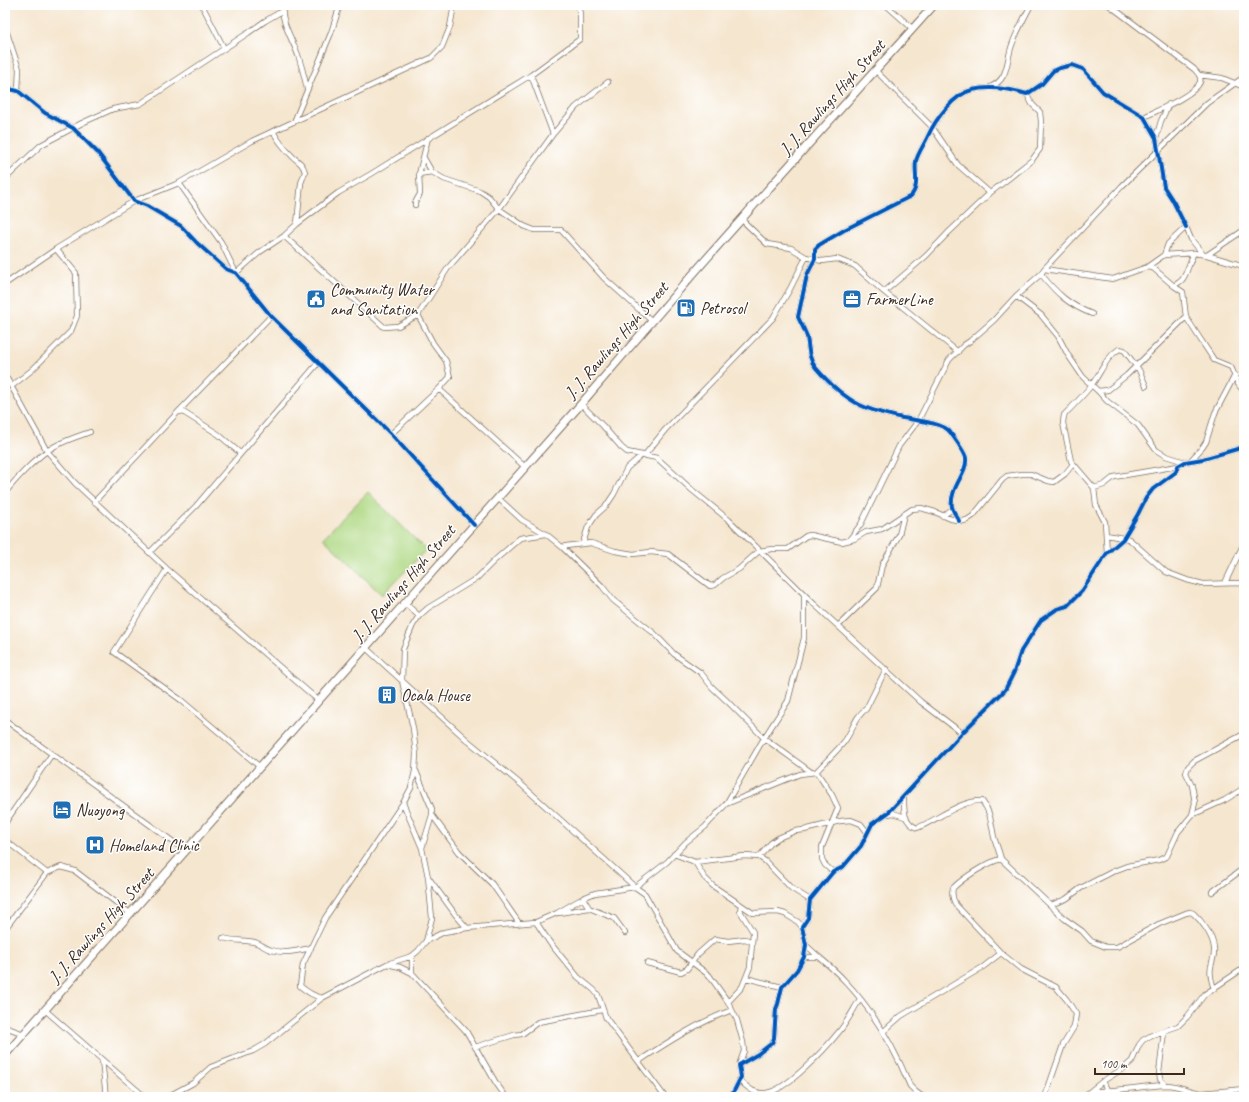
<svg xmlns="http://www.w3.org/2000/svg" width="1249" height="1102" viewBox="0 0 1249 1102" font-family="Caveat,sans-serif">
<rect width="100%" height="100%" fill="#fff"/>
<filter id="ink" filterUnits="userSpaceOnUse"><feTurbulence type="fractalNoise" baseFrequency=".025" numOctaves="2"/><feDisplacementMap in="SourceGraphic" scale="8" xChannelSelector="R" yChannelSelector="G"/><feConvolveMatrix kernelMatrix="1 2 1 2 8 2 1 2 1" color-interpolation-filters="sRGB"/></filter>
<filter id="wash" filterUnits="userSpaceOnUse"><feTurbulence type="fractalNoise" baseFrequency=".012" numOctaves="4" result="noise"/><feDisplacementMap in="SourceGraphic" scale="16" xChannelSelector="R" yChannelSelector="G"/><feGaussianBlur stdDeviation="0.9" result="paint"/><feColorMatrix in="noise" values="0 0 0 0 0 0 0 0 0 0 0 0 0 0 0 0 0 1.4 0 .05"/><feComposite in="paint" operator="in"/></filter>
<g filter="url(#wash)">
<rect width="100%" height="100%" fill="#f5e6cf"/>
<path fill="#afd984" stroke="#758251" d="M368,492l58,58 -44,45 -59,-57z"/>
</g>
<g filter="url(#ink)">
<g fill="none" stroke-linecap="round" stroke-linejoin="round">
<g stroke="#7c6c5c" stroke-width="6">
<path id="street" d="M202,5l22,43
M283,5c-3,18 11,36 16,53 3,10 6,21 8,31
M886,5l27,24
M1109,5l85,64c3,3 8,8 6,13 -5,13 -44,29 -56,35
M5,27l14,42 -1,22
M876,71l56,56 26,38 32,28
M531,75l22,59
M1199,75l23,3 22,9
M990,87c19,-7 16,-26 22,-42 5,-14 12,-27 19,-40
M5,88l13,3 27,22 28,15 25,25 36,48 13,5 34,20 16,17 29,26 10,4 35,43 120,118 83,91
M294,122l37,-89 9,-28
M273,131c5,10 12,18 20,26 6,5 10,7 12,15l-4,11 -4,41
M1156,138l5,-17 8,-17
M424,158l8,14 12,7 36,12 9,6 10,12 25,17 10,4h27l43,48 48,43
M419,174l13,-2
M5,179l36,-34 41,-22 31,-14 27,-5 108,-71 17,-12 17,-10
M179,183l42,59 15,31 24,-21 24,-16 13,-12 41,-31 33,-19 160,-99 49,-36v-26l-3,-8
M415,205v-2l5,-9 -1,-20 9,-36
M741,219l26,25 24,4 15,9 16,4 15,-2 18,7 29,26 74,60
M284,236l100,91 14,-1 20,-11 30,-47 51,-59 54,-75 23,-27 32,-25
M1164,255l4,-11 18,-17 5,12 11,14
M1207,255l37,-25
M1147,267l6,1 21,18 9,6 3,25 9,14 19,29 17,7 7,17 6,8
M1044,269l78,-83 85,-83 37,-26
M1041,274c16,20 28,31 51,40
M5,284l51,-35 78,-48 45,-18 73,-42 179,-83 11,-11 8,-20 4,-22
M1174,286c2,-2 6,-4 8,-6 5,-6 8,-20 12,-27
M884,292l42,-36 22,-23 42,-40 42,-33 8,-11 1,-27 -1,-10 -8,-8 -5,-10
M1016,296l25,19 17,21 10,19 15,22 15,14 9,10 31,24 18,25 10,6 19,6
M5,375l42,76 28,32 92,86 152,132
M12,386l20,-16 39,-39 6,-15 -1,-43 -20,-24
M439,389l86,78
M1098,391l10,-1 19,-15 59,-58
M581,404l22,22 18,21 6,5 30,6 35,32 37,30 85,84 107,98 41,31
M179,411l4,1 35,22 22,19
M391,434l48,-45 11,-12 -4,-16 -13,-18 -15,-28
M644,456l21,-26 108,-112 17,-29 16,-32
M1190,461l12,-13 4,-6 9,-29 20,-38
M1094,488l10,-3 10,-8 64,-11
M5,493c10,-13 29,-33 42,-42 12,-9 29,-14 43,-19
M498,498l24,22 24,14 16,13 40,39 11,14 42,34 19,20 27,19 11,14 16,15 36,36 47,34
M94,502l85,-91 92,-95
M943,516l9,-7
M959,521c-2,-5 -6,-9 -7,-14 -3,-19 16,-34 14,-49 -1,-6 -12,-20 -16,-26 -7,-10 -39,-12 -52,-15 -12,-3 -26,-6 -38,-12 -16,-8 -32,-23 -44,-37 -8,-10 -7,-20 -9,-31 -2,-7 -6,-13 -9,-20l9,-42 8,-16v-10l4,-4 27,-16 65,-33c9,-11 3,-22 5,-35 2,-8 9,-18 12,-25 7,-16 26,-42 44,-46 18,-4 38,-1 55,4l15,-10 11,-13 7,-3 12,-3 11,4 20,23 41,25 12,21 8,49 9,14 13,26
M1106,535l23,4 37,33 21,8 16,4 37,-1 4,1
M849,540l12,-16 38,-78 19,-25 31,-61 15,-15 6,-4 24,-21 22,-24 25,-22 3,-5 69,10 34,-12 17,-12 30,-2 13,2 37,11
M583,543l5,-16 8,-12 10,-9 8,-12 13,-26 15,-13
M562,547l4,-1 25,-3 24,8 18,3 18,-2 17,2 42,32 5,-1 8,-7 16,-9 20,-18 13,-2h16l18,-13 4,-1 32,7 12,-3 12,-7 16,-3 30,-20 9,-1 14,4 16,7 12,2 4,-1 6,-4 29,-36 5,-4 15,-2h9l17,7 6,1 11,-8 8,-10
M150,552l46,-46 122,-143
M1107,553l-2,-31 -9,-17 -2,-17 -23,-27 -8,-38 1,-8c9,-9 18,-18 26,-28 10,-12 15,-29 29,-38l5,1 15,20 7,16
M167,569l-53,83 67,48 79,67
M1225,583l19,-40
M405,603l14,13
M838,626l39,-38 5,-23 17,-30 5,-21
M366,648l101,92 56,46 112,101 10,7 32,57 32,24 19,27 9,18 6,22 1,9 -5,14
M5,720l181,131
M816,772c9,-10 19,-19 28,-30 8,-10 11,-26 22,-33l20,-40
M904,797c0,13 -1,25 13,31 18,-7 46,-29 65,-27 9,11 9,22 12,36 2,7 5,14 7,22
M403,803l19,45
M726,804l38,-66 24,-37 16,-63v-43
M888,814l5,-1 12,4
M432,815l27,37 33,32 27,39
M1192,815l33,-15 19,-12
M5,823l47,-69
M5,840l42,33 14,-6 14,4 56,43
M674,854l21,8 49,-6 15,1 6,4 26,27 19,12
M759,857l12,-14 7,-5 17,-7 9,-1 36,-9 11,-1 10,4 6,8
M695,862l9,15 9,9 40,27 25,-1 7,2 13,8 4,5
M428,877l27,37 12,14
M1212,892l32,-24
M583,898l6,10
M1051,905l15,-6 15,-11 33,-17 13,-5 32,-6 8,-4 11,-24 14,-17 3,-12 -3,-18 -6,-12 2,-6 6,-6 50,-27
M559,913l30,-5 25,10 11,15
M536,922l14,21 28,34 16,13 4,5 8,23 59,79
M5,929l42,-56
M223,938c10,3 21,2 31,4 5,1 11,6 17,8 13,4 26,1 40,-2
M426,941l18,-9 23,-4 69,-6 21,-9 26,-15 12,-5 40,-6 32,-25 19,-20 19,-15 21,-23 74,-30 16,-2 2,2 14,21 6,13 -16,39v12l3,6 8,7
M806,945c12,12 26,22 38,35 29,30 50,67 66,106l6,6 7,5
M412,956v17l54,58 30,52 10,14
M804,957h15
M647,963l34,9 6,-3 11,-15 17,-15 13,2 17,-2 6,2
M387,964l13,3 12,6
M746,978l36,9
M322,998c-9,-2 -15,-6 -22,-12l3,-22 22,-46 78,-115 8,-15 4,-17 1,-17 -3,-26 -11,-47 1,-32 10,-24 6,-9 9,-8 49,-30 18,-18 25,-22 26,-4
M728,1002l14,-15 8,-20 3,-35 -13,-21 1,-6
M45,1010l100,87
M5,1027l19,7
M884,1031l17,-15 82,-49 18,-14
M1164,1032l-5,41 1,6 5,6
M475,1047l39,-12 8,-1 16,-12 64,-12
M102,1060l4,37
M639,1061c29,-19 60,-39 93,-51
M739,1080c8,7 16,15 27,13 20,-2 59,-44 72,-60 9,-10 15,-23 22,-34
M1103,1081l5,11
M1091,1091c25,1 50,-5 75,-6 13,0 24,7 36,8l42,-4
M167,1097l26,-14 18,-16 42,-16 12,-7 57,-46 65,-34 25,-8 6,-5 8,-10 6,-23 -4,-41 -6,-29 10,-33v-6l-16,-38
M731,1097l10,-20 -2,-12 19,-11 14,-11 2,-5 2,-29 2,-5 4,-17 15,-17 7,-13 2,-12 -4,-18 6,-9 2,-18 23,-28 10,-5 18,-21 11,-22 17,-12 73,-79 43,-43 9,-18 7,-21 20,-31 16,-11 10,-3 15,-15 25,-38 16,-14 15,-25 8,-16 7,-9 23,-17 2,-6 7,-4 18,-3 41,-12
M1045,1097l18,-52 11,-18 2,-13 -9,-14 -11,-13 -35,-18 -20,-16 -45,-48c-3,-5 -5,-10 -3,-17 10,-10 35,-26 48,-29l64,60 17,12 9,10 15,6h11l42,-23 27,-11 4,-1 3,1c9,8 20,23 21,35 1,7 -2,13 -3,19 -2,8 1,15 3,22
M1083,1097l20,-16 21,-13 8,-7 7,-16 4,-5 9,-5 26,-9 9,-9 18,-23 39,-26"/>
</g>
<g stroke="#7c6c5c" stroke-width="9">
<path id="primary" d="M5,1055l576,-651c53,-62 105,-123 159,-183 64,-73 130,-144 194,-216"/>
</g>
<use href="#street" stroke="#fff" stroke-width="4.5"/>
<use href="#primary" stroke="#fff" stroke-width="7"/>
<g stroke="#fff" stroke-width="6">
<path id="cycleway" d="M5,88l13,3 27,22 28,15 25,25 36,48 13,5 34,20 16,17 29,26 10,4 35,43 120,118 83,91
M959,521c-2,-5 -6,-9 -7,-14 -3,-19 16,-34 14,-49 -1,-6 -12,-20 -16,-26 -7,-10 -39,-12 -52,-15 -12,-3 -26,-6 -38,-12 -16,-8 -32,-23 -44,-37 -8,-10 -7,-20 -9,-31 -2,-7 -6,-13 -9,-20l9,-42 8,-16v-10l4,-4 27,-16 65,-33c9,-11 3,-22 5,-35 2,-8 9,-18 12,-25 7,-16 26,-42 44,-46 18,-4 38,-1 55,4l15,-10 11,-13 7,-3 12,-3 11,4 20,23 41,25 12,21 8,49 9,14 13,26
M731,1097l10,-20 -2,-12 19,-11 14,-11 2,-5 2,-29 2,-5 4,-17 15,-17 7,-13 2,-12 -4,-18 6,-9 2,-18 23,-28 10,-5 18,-21 11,-22 17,-12 73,-79 43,-43 9,-18 7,-21 20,-31 16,-11 10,-3 15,-15 25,-38 16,-14 15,-25 8,-16 7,-9 23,-17 2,-6 7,-4 18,-3 41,-12"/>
</g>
<use href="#cycleway" stroke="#0057b8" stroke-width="4"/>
</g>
</g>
<defs>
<g id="civic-square" transform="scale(1)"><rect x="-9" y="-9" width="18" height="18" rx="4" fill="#1f6fb2" stroke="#fff"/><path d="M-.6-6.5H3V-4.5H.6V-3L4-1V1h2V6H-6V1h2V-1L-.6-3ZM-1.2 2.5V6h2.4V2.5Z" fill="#fff"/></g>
<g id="office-square" transform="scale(1)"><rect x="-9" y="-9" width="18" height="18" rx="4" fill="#1f6fb2" stroke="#fff"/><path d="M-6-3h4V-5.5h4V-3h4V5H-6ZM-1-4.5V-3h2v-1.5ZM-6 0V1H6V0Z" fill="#fff"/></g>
<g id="fuel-square" transform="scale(1)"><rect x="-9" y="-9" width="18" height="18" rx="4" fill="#1f6fb2" stroke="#fff"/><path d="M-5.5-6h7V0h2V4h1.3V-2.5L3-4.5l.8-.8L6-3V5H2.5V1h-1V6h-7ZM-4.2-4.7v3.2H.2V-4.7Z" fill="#fff"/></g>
<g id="building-square" transform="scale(1)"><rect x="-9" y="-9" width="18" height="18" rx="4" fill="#1f6fb2" stroke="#fff"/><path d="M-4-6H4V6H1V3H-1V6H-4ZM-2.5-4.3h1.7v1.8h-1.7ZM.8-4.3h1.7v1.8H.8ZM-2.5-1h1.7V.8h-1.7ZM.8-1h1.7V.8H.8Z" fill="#fff"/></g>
<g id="hotel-square" transform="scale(1)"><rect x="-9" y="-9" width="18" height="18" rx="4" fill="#1f6fb2" stroke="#fff"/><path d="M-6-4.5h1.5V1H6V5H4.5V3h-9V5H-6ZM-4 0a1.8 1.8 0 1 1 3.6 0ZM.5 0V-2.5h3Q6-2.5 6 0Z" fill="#fff"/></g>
<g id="hospital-square" transform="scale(1)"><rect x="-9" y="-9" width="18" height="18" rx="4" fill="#1f6fb2" stroke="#fff"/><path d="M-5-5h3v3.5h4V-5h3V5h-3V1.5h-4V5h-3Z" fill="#fff"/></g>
</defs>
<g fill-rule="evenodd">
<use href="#civic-square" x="316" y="299"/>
<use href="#office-square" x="852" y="299"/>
<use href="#fuel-square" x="686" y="308"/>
<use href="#building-square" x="387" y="695"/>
<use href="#hotel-square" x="62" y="810"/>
<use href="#hospital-square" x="95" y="845"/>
</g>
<g text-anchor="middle" stroke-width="3" stroke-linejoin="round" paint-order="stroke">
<g font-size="17" fill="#3b2a1e" stroke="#fff">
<text transform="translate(832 97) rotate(-48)" y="6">J. J. Rawlings High Street</text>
<text transform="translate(616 340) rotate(-49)" y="6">J. J. Rawlings High Street</text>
<text transform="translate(403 583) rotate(-49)" y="6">J. J. Rawlings High Street</text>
<text transform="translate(101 925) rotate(-48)" y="6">J. J. Rawlings High Street</text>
</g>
<g font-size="17" fill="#3b2a1e" stroke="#fff" text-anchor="start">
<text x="330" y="295">Community Water<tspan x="330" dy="20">and Sanitation</tspan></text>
<text x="866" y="305">FarmerLine</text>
<text x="700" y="314">Petrosol</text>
<text x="401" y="701">Ocala House</text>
<text x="76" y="816">Nuoyong</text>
<text x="109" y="851">Homeland Clinic</text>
</g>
</g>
<rect width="1249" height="1102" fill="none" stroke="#fff" stroke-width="20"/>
<path d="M1095 1068v6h89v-6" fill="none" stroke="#3b2a1e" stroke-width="2"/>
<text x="1101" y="1068" font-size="12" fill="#3b2a1e" stroke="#ffffff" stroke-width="3" paint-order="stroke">100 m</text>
</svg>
